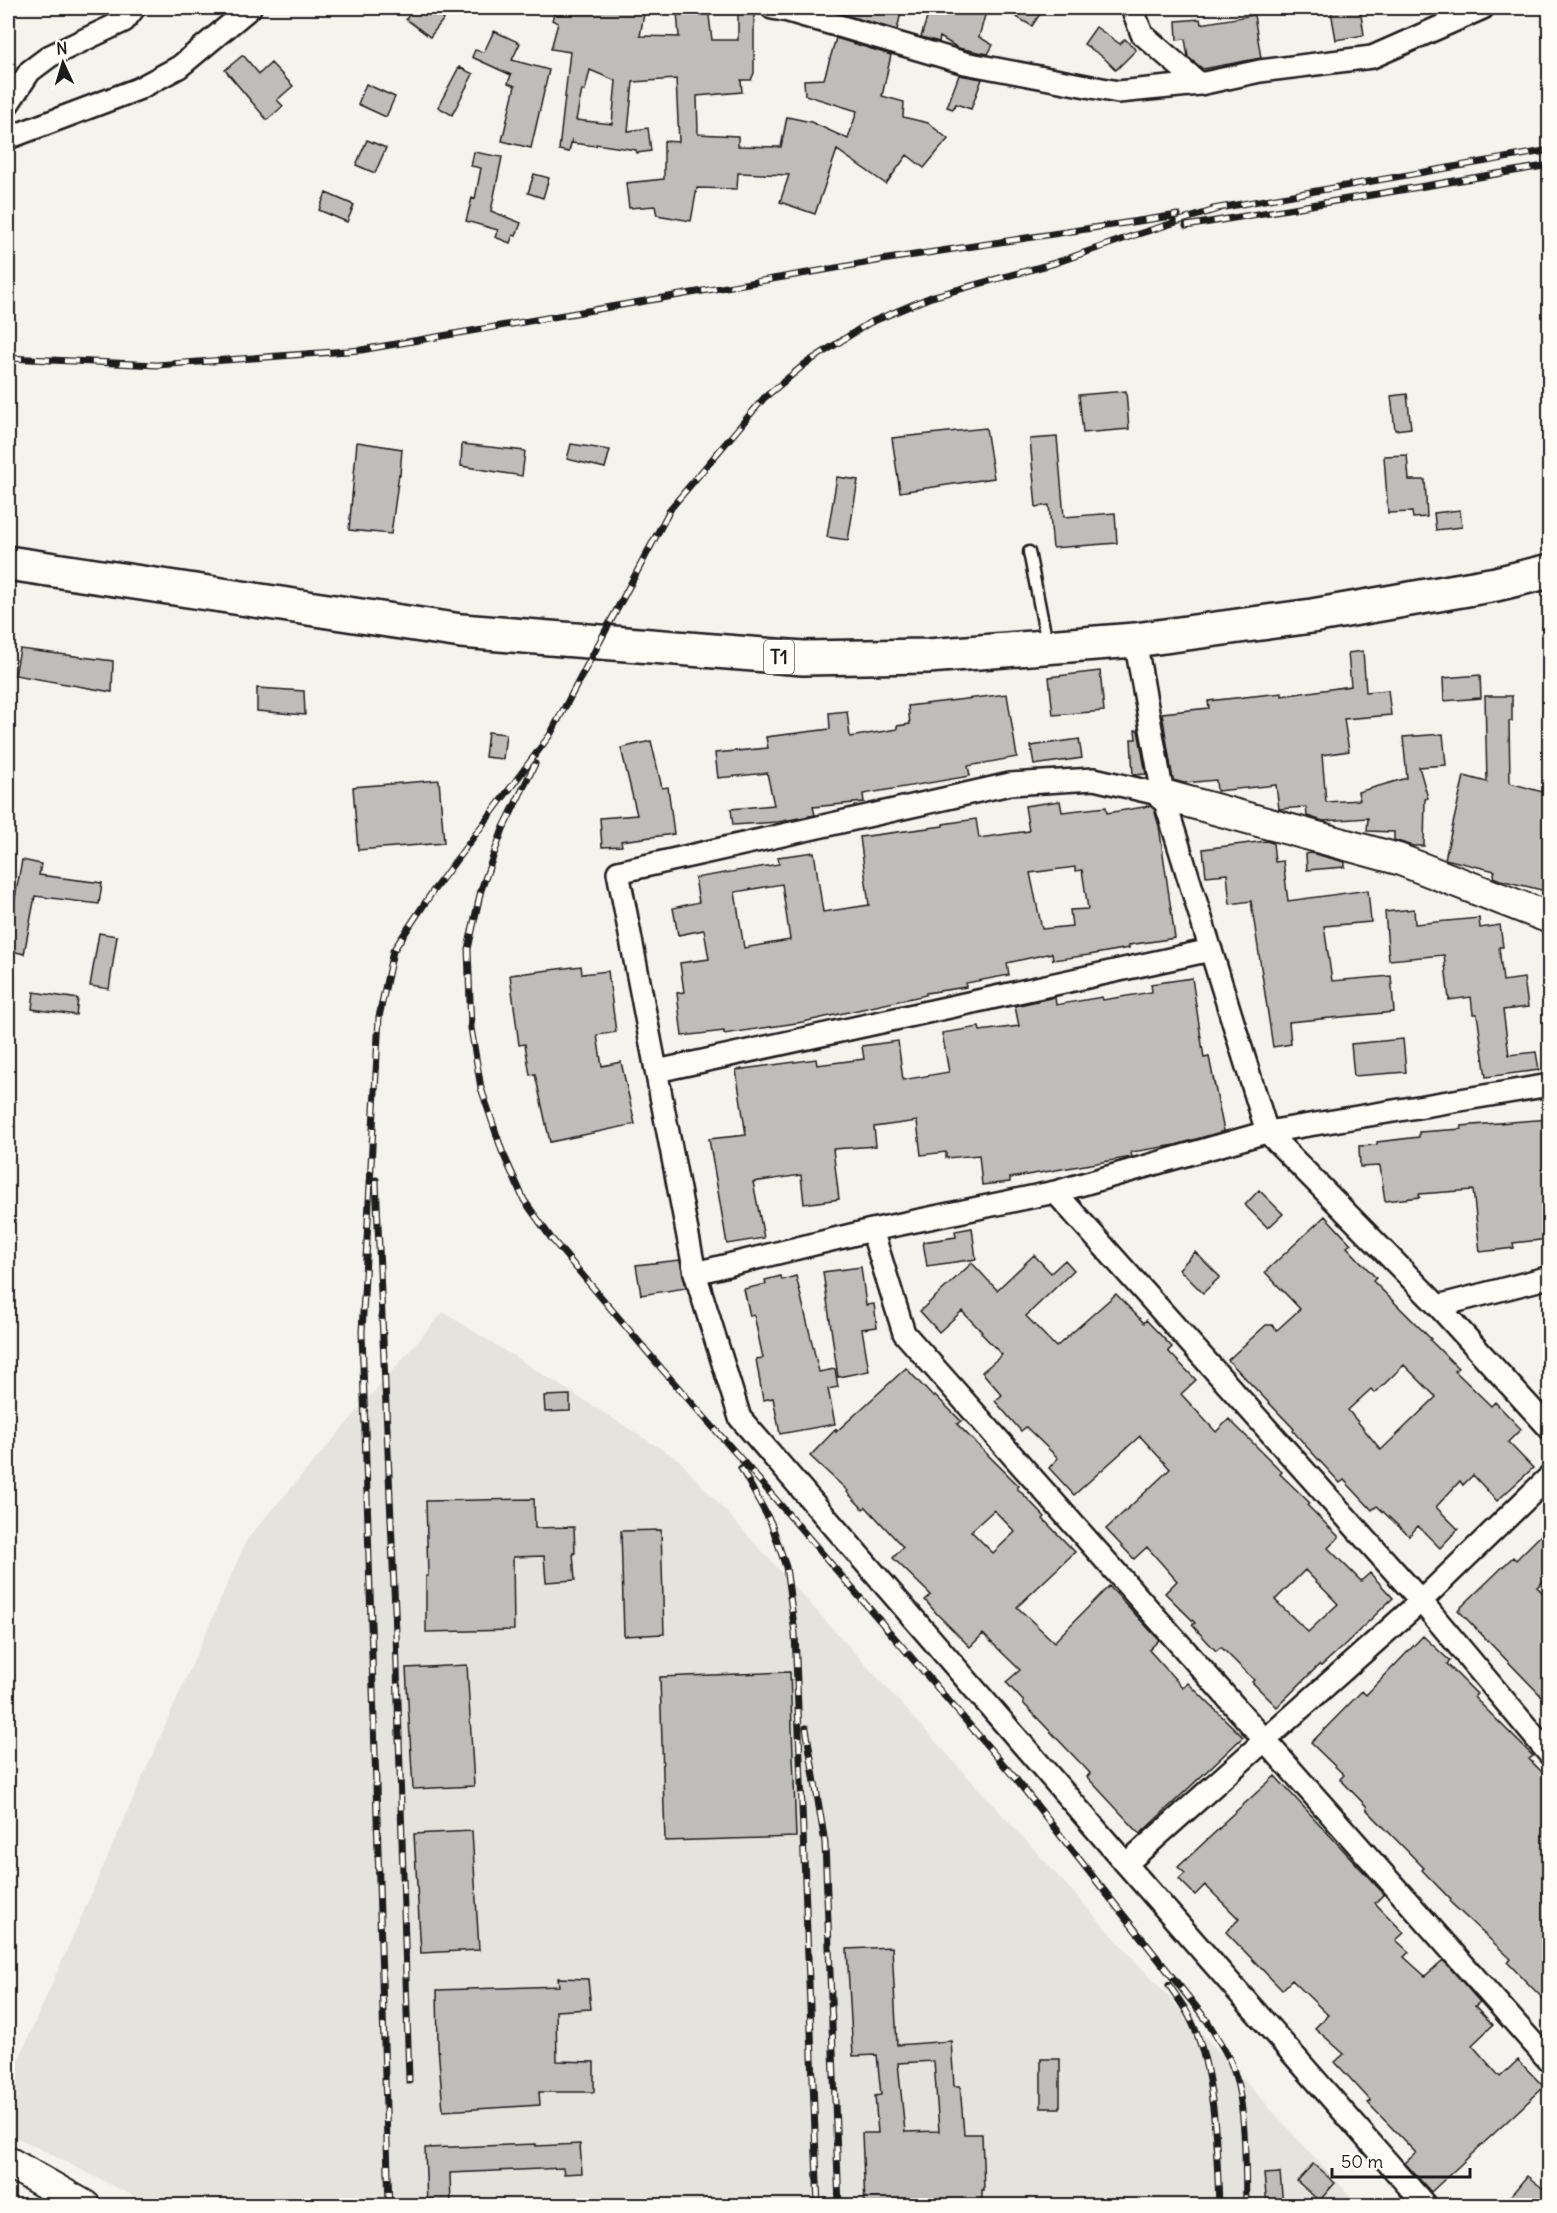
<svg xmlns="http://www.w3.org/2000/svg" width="1557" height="2213" viewBox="0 0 1557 2213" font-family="Delius,sans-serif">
<rect width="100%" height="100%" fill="#f4f3ee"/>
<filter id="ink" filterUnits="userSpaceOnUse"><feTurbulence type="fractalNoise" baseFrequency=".0167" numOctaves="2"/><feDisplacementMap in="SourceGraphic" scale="12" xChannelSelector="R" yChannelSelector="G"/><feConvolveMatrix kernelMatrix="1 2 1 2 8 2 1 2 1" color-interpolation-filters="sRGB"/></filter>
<g filter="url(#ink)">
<path fill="#e4e3de" d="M443,1312l236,148 679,745h-1207l-143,-72v-49l239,-545z"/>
<path fill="#bebdba" stroke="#1c1c1c" stroke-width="1.5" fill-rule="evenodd" d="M414,8h38l-22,29 -24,-18z
M556,8h89l-5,28 39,1 -2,-26 17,-1v-2h14l4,32h26v-29h16v62l-3,7h-10l1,12 -45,4 1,38 40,2v10l43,1 6,-30 24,5 37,17 9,-28 -52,-16 -1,-15 20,-1 12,-41 55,17 -9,41 22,6 -1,15 25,6 20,16 -24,29 -17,-13 -21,29 -49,-34 -22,64 -35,-12 9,-27 -51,-2 -1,16 -40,-1 -6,33 -34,-6 -2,-9 -26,2 -3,-25 38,-4v-38l15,1 -3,-63 -43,3 -5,49 20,-3 3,23 -14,2 -1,-3 -40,-6v2l-24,-3v-4l-3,13 -10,-2 11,-98 -19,-3 7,-26 -6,-3zM590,70l26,11 -4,43 -36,-4 6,-30 3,1z
M821,8h81l-5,22z
M930,8h57l-8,29 14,8 -5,9 -30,-6 -18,-11 -1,5 -18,-5z
M1001,8h43l-12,18z
M1360,8l4,27 -28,5 -5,-29z
M1254,15l7,43 -58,11 -15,-12 -3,-18 -8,1 -1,-19 24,-2 1,5z
M1096,27l24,17 5,-5 11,11 -20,20 -13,-13 -19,-13z
M494,31l26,12 -8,17 37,10 -18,78 -29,-7 13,-55 -7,-3 3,-8 -39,-18 3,-7 9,2z
M243,55l16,19 12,-11 22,23 -16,14 6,6 -16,14 -42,-50z
M459,67l14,7 -21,41 -14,-8z
M959,75l23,4 -11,30 -15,-5 -3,5 -6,-2z
M366,84l29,13 -9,20 -28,-13z
M367,140l19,8 -11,25 -19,-8z
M474,152l28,5 -11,54 30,12 -5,13 -3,-1 -3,8 -15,-6 3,-7 -32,-9 6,-23 3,1 6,-31 -10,-2z
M534,174l15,4 -6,20 -15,-5z
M326,193l28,12 -7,17 -28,-12z
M1126,391l3,38 -46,4 -4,-38z
M1407,394l4,34 -16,2 -4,-34z
M986,428l8,50 -94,14 -8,-54z
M1057,437l7,80 51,-4 2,30 -64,5 -4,-43 -13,2 -6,-68z
M357,442l45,7 -2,26 -1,-1 -8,60 -42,-4z
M462,444l63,7 -3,25 -61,-10z
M571,444l39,6 -5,18 -38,-9z
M1407,455l2,25h16l2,37 -14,1 -1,-6 -24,1 -4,-57z
M837,477l21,3 -10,60 -21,-3z
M1460,510l2,17 -26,3 -2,-17z
M20,649l93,12 -1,31 -97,-17z
M1363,651l3,41 22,-2 3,25 -47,4 5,32 -27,4 4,47 34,-2 -2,-8 49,-14 -4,-41 40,-3 3,31 -27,2 9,31 -3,1 -1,47h-11l-19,-6v-8l-27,-1 1,-13 -45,3 -16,-5 -1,-9 -27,2 -3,-24 -59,6 -1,-11 -32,3 -11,-3 -11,-67 47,-5 -1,-7 74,-8v3l69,-10 -3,-33z
M1100,671l4,40 -51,4 -4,-38z
M1480,675l1,23 -37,3 -1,-23z
M257,688l47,3 1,24 -48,-4z
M1007,694l10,63 -49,9 2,10 -107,18 1,8 -51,5 2,8 -37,7 -45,3 -2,-16 43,-4 -7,-32 -49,5 -3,-25 53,-5 -2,-11 64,-8 -1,-16 18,-2 3,26 47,-8v-3l13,-2 -2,-18z
M1485,696h27v25h-3l1,62 40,11v98l-50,-12 -7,-3 2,-6 -50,-12 19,-83 23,6z
M1135,730h3l8,44 -13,1 -2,-36h5z
M488,732l18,2 -3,25 -18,-2z
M1079,739l3,19 -48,7 -3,-19z
M651,741l11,47 6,-1 6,47 -53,7 1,5 -20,1 -2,-29 37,-3 -16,-67z
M439,780l5,63 -86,7 -5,-63z
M1060,801l2,11 44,-5 1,6 43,-7 4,3 5,17 16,112 -46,7v3l-40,7 -36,5 -1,-7 -45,10 2,12 -43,8v4l-40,6v2l-123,27 -79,12v-3l-42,5 -5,-43 7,-1 -4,-29 29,-4 -5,-29 -26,5 -5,-27 26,-6 -4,-24 84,-14 -1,-7 36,-5 9,60 46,-7 -9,-68 83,-11v-2l33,-5 3,19 50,-7 -4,-25zM1075,867v4l7,-1 6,39 -18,1 2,16 -30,3 -12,-56zM782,884l8,56 -46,8 -9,-56z
M1266,841l7,2 2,19 8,-1 5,40 80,-11 3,32 -47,4 8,55 59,-5 3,36 -105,10 2,22 -18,3 -22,-146 -21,3 -3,-30 -21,2 -3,-27z
M1311,853l34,9v5l-38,3 -1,-16z
M22,860l19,4 -2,11 63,8 -3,21 -64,-8 -11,58 -16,-4v-15z
M1414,909l1,15 64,-6 1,10 20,-3 3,22h-4l4,34 21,-3 4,29 -25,3 6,45 27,-3 3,18 -53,7 -9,-63h-4l-2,-17 -22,3 -5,-45 -55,5 -4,-48z
M99,933l18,3 -8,53 -19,-3z
M581,966l1,8 26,-3 8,61 -19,3 5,31 19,-4 14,62 -85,18 -15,-68 -5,1 -5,-31 -6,1 -9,-70z
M1192,978l12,80 5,-1 15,74 -48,14 -45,7 1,5 -122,21v4l-28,3 -3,-30 -33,3v-6l-25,3 -4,-34 -43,6 2,19 -43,3 6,50 -35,5 -3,-29 -48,7 11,56 -37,6 -18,-105 37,-4 -10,-65 80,-11 1,6 47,-6 -2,-13 36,-5 5,39 46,-8 -7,-39 37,-6 1,4 39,-5 -4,-20 40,-9 1,8 46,-8 1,3 49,-8 -1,-8z
M34,992l44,7 -2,16 -44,-6z
M1403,1039l3,33 -52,4 -3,-32z
M1550,1119v120l-37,4 1,5 -34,4 -7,-62 -54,4 1,3 -35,4 -5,-35 -20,1 -1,-21 18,-1v-3l42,-5v-5l43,-3 -1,-3z
M1259,1190l24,24 -15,14 -23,-23z
M1325,1216l26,28 -4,3 29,31 -3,3 58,58 -1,1 28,28 -3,3 36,35 4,-4 26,27 -13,13 25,26 -36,33 -24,-26 -10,10 -3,-4 -24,26 22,22 -18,19 -22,-22 -9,10 -32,-30 -5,4 -28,-30 -4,3 -33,-36 -14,-16 1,-2 -66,-69 38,-35h6l5,5 23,-21 -35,-37zM1404,1365l32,32 -55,53 -33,-40 23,-21 4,4z
M972,1228l4,31 -49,7 -4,-24 33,-5 -1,-6z
M1195,1252l25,25 -17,16 -24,-24z
M1034,1255l17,18 14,-13 9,10 -48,46 30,31 60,-53 28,29 2,-3 26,27 -4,4 28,29 -15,14 35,38 13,-13 53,53 -2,2 29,28 -2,3 32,32 -11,11 33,33 9,-8 23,25 -53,51 -19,17 -2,-1 -42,42 -25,-25 2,-2 -33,-33 -5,4 -24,-26 3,-2 -30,-30 12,-12 -30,-34 -13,12 -28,-30 64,-60 -30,-33 -66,59 -25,-27 9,-10 -32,-31 -5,4 -26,-30 7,-6 -20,-23 20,-17 -21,-22 1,-1 -20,-21 -23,21 -19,-21 52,-48 25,27zM1305,1570l33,34 -30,28 -33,-32z
M680,1260l6,28 -45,7 -5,-30z
M861,1267l5,38 8,-1 3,23 -15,2 7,42 -31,6 -15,-105z
M781,1276l1,4 14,-4 23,96 16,-3 3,18 -10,2 7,35 -55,10 -7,-36 -10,2 -7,-41 7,-1 -9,-43 -4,1 -6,-27 22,-5 -1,-4z
M906,1368l27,29 2,-2 26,26 -4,3 62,62 -2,2 28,29 -2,2 32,33 -58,55 37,35 55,-56 50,54 -10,10 34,38 5,-5 55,54 -103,97 -53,-57 3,-4 -67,-70 1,-1 -18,-20 14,-12 -37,-36 -13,13 -33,-33 -12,-14 6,-5 -38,-37 10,-11 -37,-40 -3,2 -16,-17 1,-1 -38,-35 26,-27v3zM994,1510l21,22 -22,21 -22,-22z
M570,1395v16l-25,1 -1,-16z
M534,1499l1,29 39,-1 1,26h-2l2,27 -29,2 -2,-26 -31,1 1,73 -88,2v-56h2l-2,-75z
M1550,1526v49l-13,12 13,13v105l-92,-95 55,-53 3,3z
M661,1530l3,104 -40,2 -3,-105z
M1423,1636l27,25 -3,3 30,30 -3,3 59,59 -4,3 21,21v226l-42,-43 3,-4 -61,-57 1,-2 -29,-30 2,-2 -58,-59 1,-2 -27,-28 4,-4 -33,-32 51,-52 4,4z
M467,1665l7,121 -61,3 -7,-121z
M790,1672l6,165 -131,4 -5,-164z
M1275,1776l109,118 -9,9 29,30 -8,7 13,12 -5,5 21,19 18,-16 37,42 -5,4 18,19 -21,20 28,32 18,-17 26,27 -113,105 -26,-29 11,-10 -48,-50 3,-2 -36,-39 9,-8 -29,-26 13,-13 -36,-35 -10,10 -56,-58 13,-13 -34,-34 -10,10 -16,-16 6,-6 -7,-6 46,-43 -1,-1z
M472,1831l7,119 -58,3 -7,-119z
M892,1947l5,98 54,-4 3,45h6l4,48h18l2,56h-2v15h-117l-3,-72h16l-3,-37 6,-1 -4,-40 -24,1 -6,-107zM934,2061l5,70 -34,1 -7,-69z
M558,1978l30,1 3,30 -35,2 1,50 37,1v30h-55l1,13 -97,6 -5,-65 -1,-56 122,-4z
M1041,2059h19v49h-19z
M536,2144v2l44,-2 2,29 -18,1 -1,-6 -113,5 1,32h-24l-2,-57z
M1313,2164l22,19 -16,18 -22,-20z
M1280,2173l3,32h-16l-3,-31z
M1527,2176l23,18v11h-47z"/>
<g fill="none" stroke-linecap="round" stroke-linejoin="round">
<g stroke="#1c1c1c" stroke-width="15">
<path id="lane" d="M1029,552l18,91"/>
</g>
<g stroke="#1c1c1c" stroke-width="26">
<path id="street" d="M772,8l16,3 177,52 153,29 82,-8 60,-13 112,-14 111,-49
M1132,8l10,26 58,50
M8,104l22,-33 20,-15 74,-35 10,-13
M8,138l130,-49 41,-22 71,-59
M1135,640l28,155 104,337 171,174 112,123
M1163,795l-69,-16 -84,5 -392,88 77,401 45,145 386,446 300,342
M657,1071l554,-121
M1055,1192l366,409 129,154
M872,1230l32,103 646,729
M695,1273l177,-43 183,-38 212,-60 283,-47
M1438,1306l112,-29
M1126,1864l295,-263 129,-125"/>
</g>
<g stroke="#1c1c1c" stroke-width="34">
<path id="secondary" d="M1163,795l235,64 152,59
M8,2162l77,44"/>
</g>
<g stroke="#1c1c1c" stroke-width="38">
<path id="highway" d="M8,563l453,68 342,27 125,-2 207,-16 177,-24 184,-32 54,-13"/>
</g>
<use href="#lane" stroke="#fdfcf7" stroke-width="10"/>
<use href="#street" stroke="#fdfcf7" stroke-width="21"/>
<use href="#secondary" stroke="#fdfcf7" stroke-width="30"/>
<use href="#highway" stroke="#fdfcf7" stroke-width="33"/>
<g stroke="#1c1c1c" stroke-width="7">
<path id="rail" d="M1213,209l337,-59
M1186,226l364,-61
M8,358l149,7 204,-15 527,-91 290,-44
M535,764l-32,65 -22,61 -13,59 3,79 10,60 21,63 22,49 27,38 110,130 80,91 274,319 193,244c7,13 17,27 23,41 16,40 14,99 15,143
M376,1180l20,453 13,448
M741,1468l30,55 15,44 9,66 23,573
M806,1728l19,115 14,363
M1169,1985c7,11 16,22 22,35 24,49 26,130 28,186
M389,2206l-27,-874 17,-315 14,-66 40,-60 117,-156 121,-227 93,-110 41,-34 64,-41 62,-26 124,-34 77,-27 89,-28"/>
</g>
<use href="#rail" stroke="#fdfcf7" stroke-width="4.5" stroke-dasharray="14" stroke-linecap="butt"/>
</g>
</g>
<g text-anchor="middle" stroke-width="6" stroke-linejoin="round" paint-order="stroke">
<rect fill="#fdfcf7" stroke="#605f5e" stroke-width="1.5" x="764" y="640" width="30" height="34" rx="4.5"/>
<g font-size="20" font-weight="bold" fill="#1c1c1c">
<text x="779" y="664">T1</text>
</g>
</g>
<rect width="1557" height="2213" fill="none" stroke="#fdfcf7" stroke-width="30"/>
<rect x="15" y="15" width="1527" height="2183" fill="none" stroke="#1c1c1c" stroke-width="2" filter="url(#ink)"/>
<g transform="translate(63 63) rotate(356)" stroke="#fdfcf7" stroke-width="4.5" paint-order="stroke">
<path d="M0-4.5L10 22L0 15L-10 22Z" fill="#1c1c1c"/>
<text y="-9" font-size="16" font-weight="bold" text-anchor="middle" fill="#1c1c1c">N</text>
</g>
<path d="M1332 2168v9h138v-9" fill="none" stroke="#1c1c1c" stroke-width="3"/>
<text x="1341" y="2168" font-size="18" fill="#1c1c1c" stroke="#fdfcf7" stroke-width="4.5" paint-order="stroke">50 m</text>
</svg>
